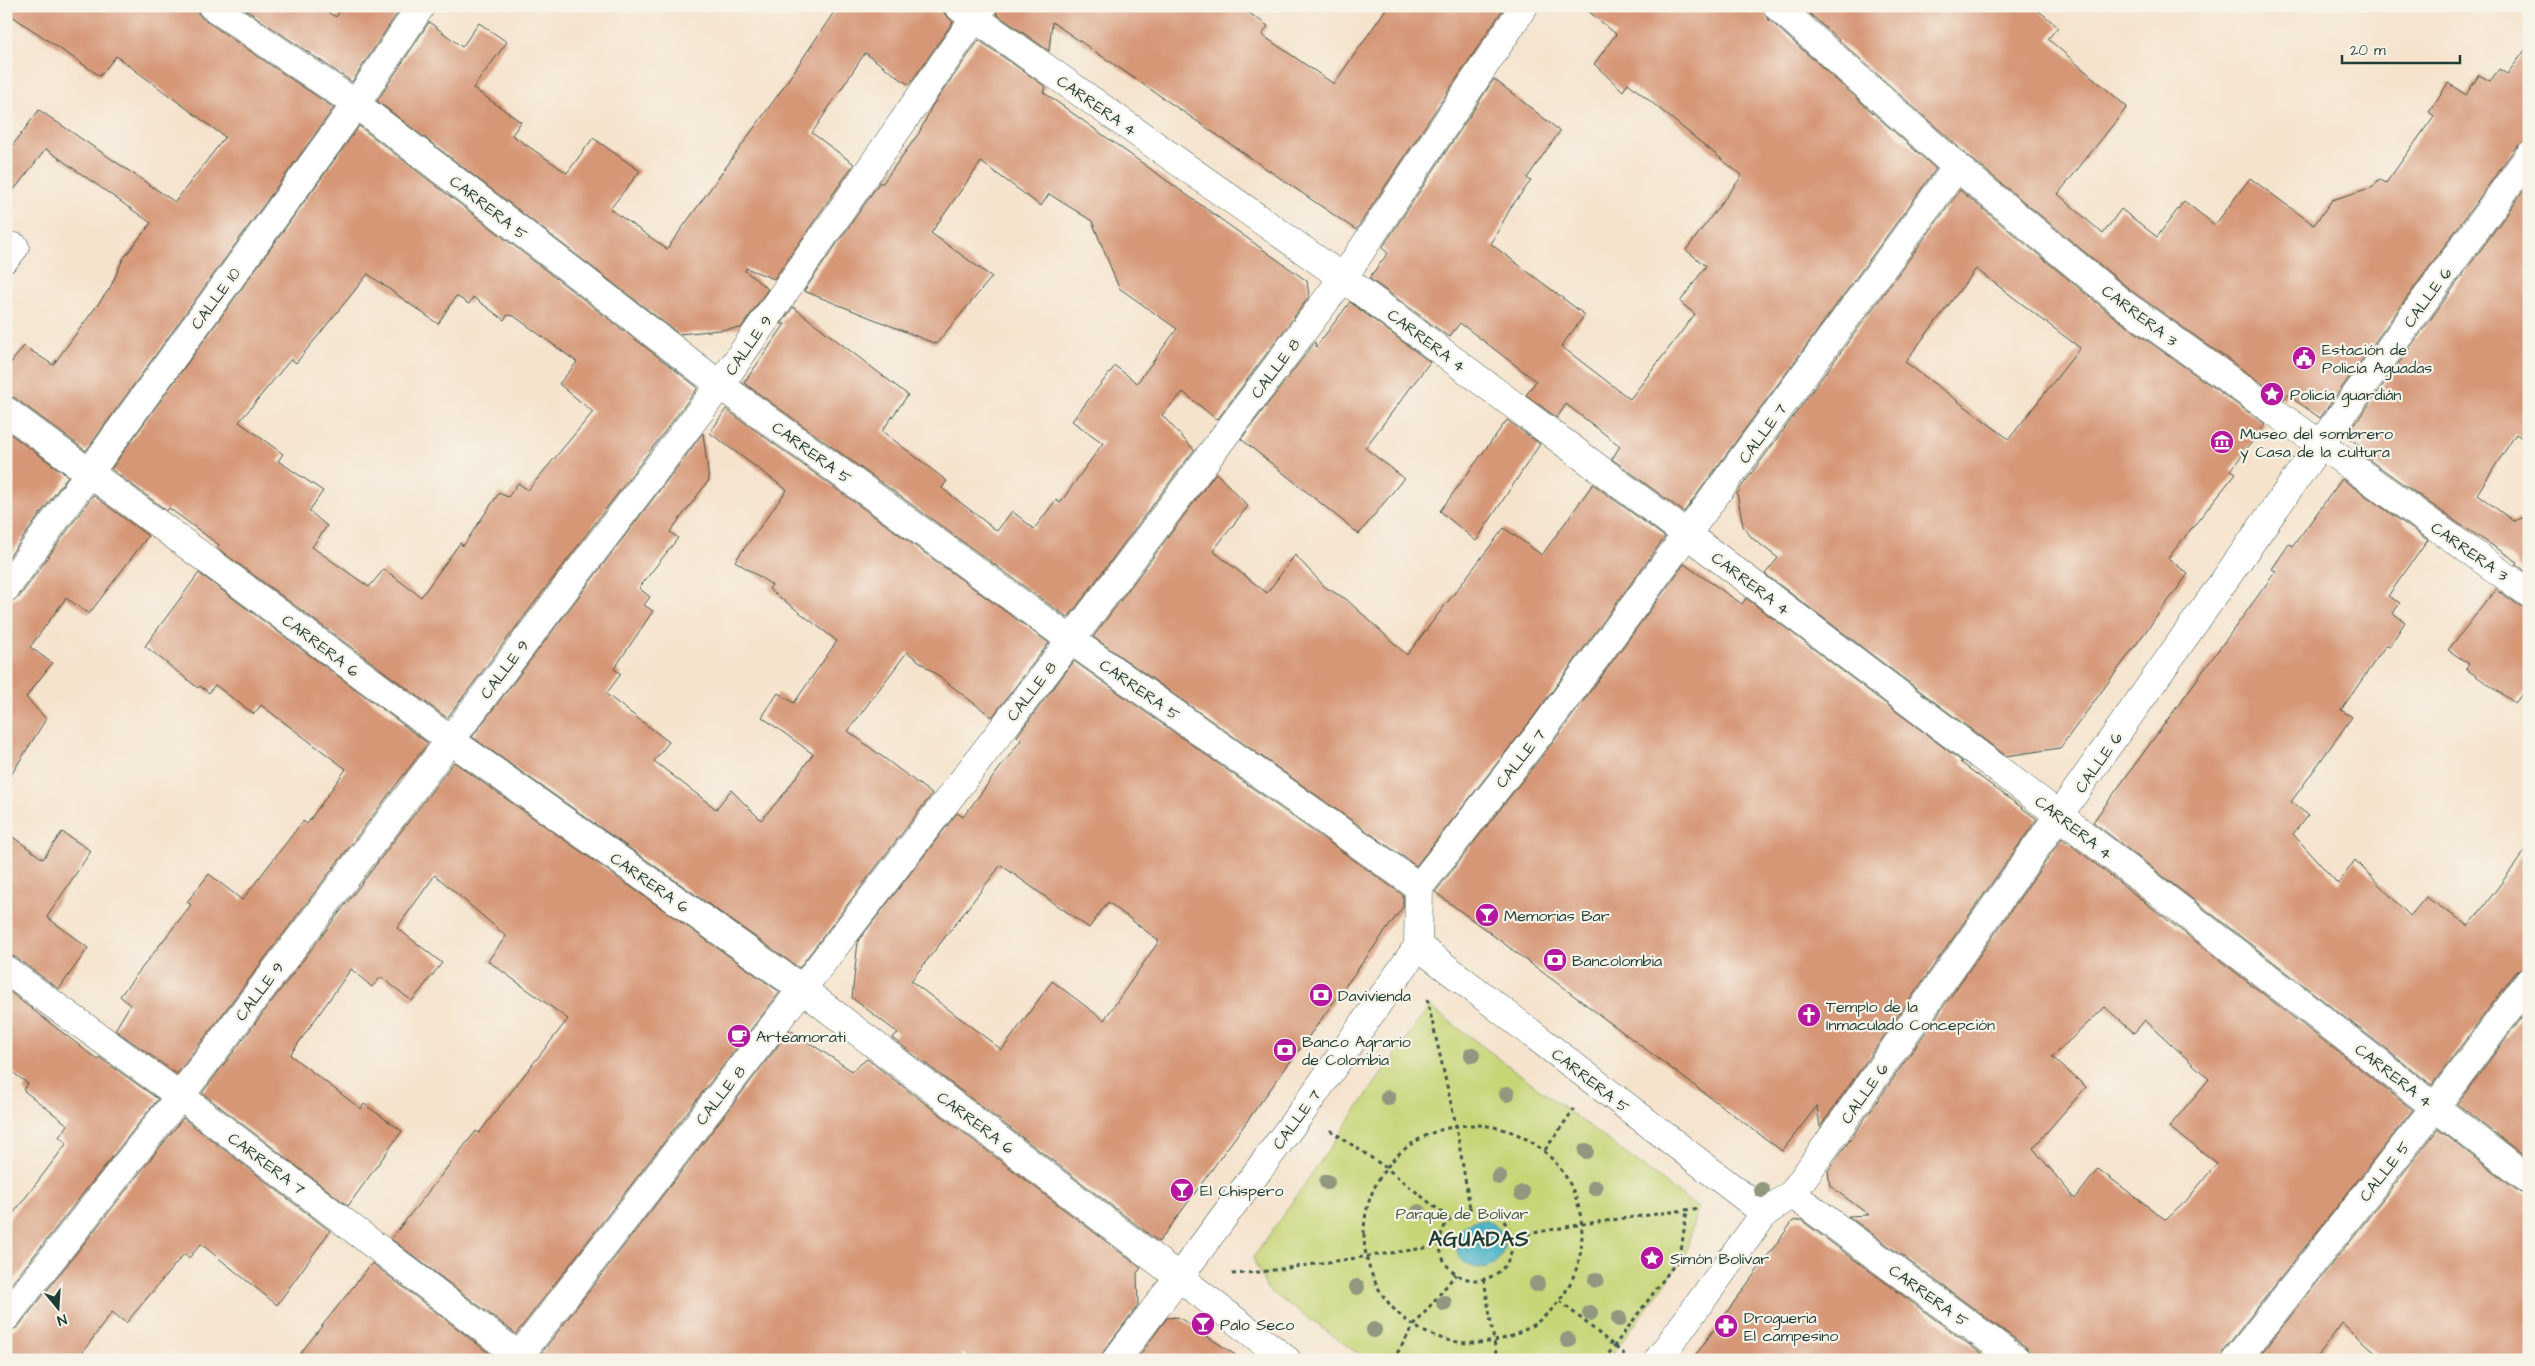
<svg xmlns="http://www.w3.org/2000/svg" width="2535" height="1366" viewBox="0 0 2535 1366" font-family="'Architects Daughter',sans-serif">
<rect width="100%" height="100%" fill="#f7f3e8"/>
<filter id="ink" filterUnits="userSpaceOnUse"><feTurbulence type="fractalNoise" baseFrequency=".02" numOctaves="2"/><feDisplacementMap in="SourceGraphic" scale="10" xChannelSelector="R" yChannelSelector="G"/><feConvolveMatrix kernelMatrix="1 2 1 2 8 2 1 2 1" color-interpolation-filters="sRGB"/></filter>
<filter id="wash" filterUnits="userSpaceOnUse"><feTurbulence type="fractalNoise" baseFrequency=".0096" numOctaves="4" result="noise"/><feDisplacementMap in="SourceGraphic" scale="20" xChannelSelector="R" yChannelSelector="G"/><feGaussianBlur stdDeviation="1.12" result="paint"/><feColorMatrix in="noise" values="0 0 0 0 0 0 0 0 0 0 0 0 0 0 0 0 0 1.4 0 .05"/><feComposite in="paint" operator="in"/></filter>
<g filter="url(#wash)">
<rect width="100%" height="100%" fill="#f5e3cd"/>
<path fill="#c6d576" stroke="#728955" d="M1429,1006l269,202 -14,50 -76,102h-241l-100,-71 -14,-31z"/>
<path fill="#48b2c7" stroke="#34787e" d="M1456 1244a24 24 0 1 1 48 0a24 24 0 1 1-48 0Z"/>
<g id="blocks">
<path fill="#d69777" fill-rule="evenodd" d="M6,6h191l1,7 5,6 131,89 -248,343 -71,-53 -9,-2v-27l18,-23 29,19 57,-77 13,-29 28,-36 -105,-74 -40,51v-46l33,-44 136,92 50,-65 -109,-81 -16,20 -94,-64z
M240,6h78l18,11 8,-11h58l-50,76z
M838,6h105l1,7 9,9 -44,63 -44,-32 -53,80 42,31 -80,115 -28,-11 -1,3 23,18 -27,39 -62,6 -302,-233 52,-79 33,25 17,-24 28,19 -34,46 48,34 -9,13 55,38 26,-35 47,33 -30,38 57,40 113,-157z
M998,6h241l29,20 -6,9 72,49 54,-78h117l-149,224 -304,-208 -3,29 -53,-37z
M1582,6h180l5,12 169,151 -252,343 -72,-53 8,-13 -54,-42 -9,14 -31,-23 10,-14 -76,-58 -11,14 -80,-59 19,-25 -6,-5 112,-169 66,52 -33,47 4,3 -20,26 -20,37 94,71 -24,31 69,53 65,-85 -15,-12 26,-36 -20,-16 56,-74 -114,-93 -5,8 -29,-27 22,-30z
M1801,6h232l25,21 -10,12 79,68 -69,87 45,40 18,-25 36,28 27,-36 31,24 35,-47 64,47 18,-25 41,-13 6,-8 7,4 48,-67 -5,-4 19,-29 18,12 13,-20 11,6 9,-12 8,5 22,-29v96l-13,6 -196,271 -32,-23 -4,4 -151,-107 -166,-137z
M979,40l67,47 -3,5 264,189 2,16 -92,123 -34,-28 -21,23 32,35 -126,168 -324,-235 41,-59h-4l12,-17 115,88 -26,36 65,50 -5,7 55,43 15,-20 22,18 22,-29 4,3 43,-60 -31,-22 43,-55 22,17 40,-54 -58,-41 -27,-67 -43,-27 -8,12 -60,-44 -50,71 61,44 -56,67 -132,-53 76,-109 2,2 37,-51 13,-27z
M359,126l338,261v2l-250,329 -230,-170 2,-3 -50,-37 -2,3 -56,-42zM368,274l70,50 18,-28 13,8 4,-7 31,23 4,-5 6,1 63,46 -18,22 34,28 -65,78 -10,-7 -10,14 -9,-4 -36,53 -3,-3 -39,54 -37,-28 -15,18 -57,-40 15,-21 -18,-15 14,-20 -45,-30 5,-7 -44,-32 52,-63 5,4z
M2529,183v260l-13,-9 -39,60 36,27 16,-5v58l-13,-10 2,-2 -60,-39 -97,-69 4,-5 -19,-13z
M1960,190l153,126 152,108 -34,46 5,3 -68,85 20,16 -128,174 -54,8 -241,-182 13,-16 -26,-20 -9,-12 -6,-33zM1976,269l104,79 -71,91 -104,-77z
M1350,302l80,60 -65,86 39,30 -45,56 -118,-95 74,-97 1,5z
M726,409l323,234 -57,74 -85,-65 -59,79 84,63 -133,174 -327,-231 231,-304 6,47 -39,52 8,6 -39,50 11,9 -6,8 9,6 -39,58 7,5 -15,20 63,48 -15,19 62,48 15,-19 30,30 22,-25 30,-41 -51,-37 16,-24 16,10 43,-62 -68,-52 3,-4 -37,-24 52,-71 -77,-57z
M1507,420l33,24 -64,97 -36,-30z
M6,431l62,45 -62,85z
M1216,473l32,33 -35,45 54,42 28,-38 30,32 21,12 61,56 97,-127 38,27 51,-71 72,53 -133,182 -116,147 -323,-229z
M2342,479l86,61 -40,56 12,7 -7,10 12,9 -16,25 -3,-2 -45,65 11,7 -61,85 17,13 -15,19 45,50 17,-24 55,56 16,-19 43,29 60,-80v120l-13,6 -84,113 -339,-263 183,-251 -4,-2 17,-25 4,2z
M93,495l55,41 -59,78 -23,-16 -36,49 22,16 -26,34 20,22 -40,64v-180l13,-6z
M1684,564l58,40 4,-6 217,164h-3l77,57 -217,308 -3,-21 -35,45 -347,-259 121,-154z
M199,573l229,170 -251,331 -62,-44 15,-25 -10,-9 71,-91 -4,-3 22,-28 33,26 61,-79 4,3 39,-55 -85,-64 -7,9 -39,-29 -6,8 -9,-7 -2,2 -53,-42z
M2496,589l24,17 9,2v78l-14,17 -49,-34 3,-5 -21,-14z
M1074,661l329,234v12l-244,335 -267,-204 6,-5 -46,-35 6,-57 99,-128 6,4 58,-77 -4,-4zM1001,865l88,63 19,-26 51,39 -55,79 -52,-39 -50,69 -91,-69z
M454,762l326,230 -264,342 -125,-95 85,-108 3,2 89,-114 -80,-58 18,-25 -71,-61 -38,53 45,35 -30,38 -31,-24 -9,10 -21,-18 -61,86 71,54 3,-5 38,27 -54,75 -146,-113z
M6,832l37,27 19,-27 29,19 -44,66 41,31 -29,41 -44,-32 -9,-2z
M2062,838l351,272 -189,240 -3,10h-189l-6,-13 -178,-131 21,-1 -39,-29 -2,-15zM2105,1007l29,26 11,-13 64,59 -40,48 48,36 -30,37 -21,20 -68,-51 -23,30 -42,-51 53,-61 -34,-30z
M6,989l92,71 1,-3 59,42 -152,192v-68l61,-80 -8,-6 9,-12 -45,-35 5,-6 -22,-17z
M2529,1007v153l-72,-56z
M790,1030l62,41 15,-12 274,209 -4,5 1,32 -34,46 -3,9h-131l-8,-7 -7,7h-416v-4z
M183,1118l147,113 -53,74 -76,-61 -12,14 -5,-4 -58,69 -14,-11 -35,48h-71v-28l12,-5z
M2438,1129l81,63 10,3v165h-144l-43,-37 -27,37h-59z
M1801,1220l189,140h-298l101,-139z
M372,1263l126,97h-203z
M1178,1317l65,43h-107l31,-42z"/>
</g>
</g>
<g filter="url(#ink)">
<use href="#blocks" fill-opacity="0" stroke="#3f564b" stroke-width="1"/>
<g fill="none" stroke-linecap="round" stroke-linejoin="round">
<g stroke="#3f564b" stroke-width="29">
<path id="street" d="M212,6l144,98 364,281 351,255 272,-362 181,-272
M958,6l385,272 345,257 372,281 469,364
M1777,6l180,161 166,137 406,289
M6,258l9,-11
M6,588l350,-484 65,-98
M1419,887l125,-159 413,-561
M6,970l174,126 344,264
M6,1317l174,-221 540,-711 263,-379
M516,1360l286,-371
M1116,1360l63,-83
M2017,1360l-225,-166 527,-748 210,-290
M2236,1360l199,-253 94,-126"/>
</g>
<g stroke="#3f564b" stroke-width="29">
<path id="secondary" d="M6,411l444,329 352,249 485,371
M1418,946l347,267
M802,989l269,-349 348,247 -1,59 -117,167 -122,164
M1658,1360l107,-147 27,-19"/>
</g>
<path stroke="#3f564b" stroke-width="3" stroke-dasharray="4 4" stroke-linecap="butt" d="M1427,999l29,126 14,83
M1364 1234a109 109 0 1 1 218 0a109 109 0 1 1-218 0Z
M1330,1130l55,37 65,52
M1545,1150l29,-41
M1440 1244a36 36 0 1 1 72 0a36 36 0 1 1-72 0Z
M1511,1237l72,-13 117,-16
M1232,1274l28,-2 179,-26
M1484,1279l13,81
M1560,1301l65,54
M1393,1360l20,-33 43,-53
M1604,1360l76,-103 7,-47"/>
<use href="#street" stroke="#fff" stroke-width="28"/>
<use href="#secondary" stroke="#fff" stroke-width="28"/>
</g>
<g fill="#919880">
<circle cx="1472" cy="1055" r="8"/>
<circle cx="1507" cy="1094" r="8"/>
<circle cx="1388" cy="1098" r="8"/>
<circle cx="1586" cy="1151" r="8"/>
<circle cx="1499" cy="1177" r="8"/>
<circle cx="1327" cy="1182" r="8"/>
<circle cx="1595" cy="1188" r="8"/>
<circle cx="1762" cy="1190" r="8"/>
<circle cx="1522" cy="1193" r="8"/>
<circle cx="1419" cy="1212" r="8"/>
<circle cx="1596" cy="1280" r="8"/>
<circle cx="1537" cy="1284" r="8"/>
<circle cx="1357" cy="1287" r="8"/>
<circle cx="1444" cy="1303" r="8"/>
<circle cx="1590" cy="1313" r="8"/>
<circle cx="1619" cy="1319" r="8"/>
<circle cx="1374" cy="1330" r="8"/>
<circle cx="1568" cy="1340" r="8"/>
</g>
</g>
<defs>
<g id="civic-disc" transform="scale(1.25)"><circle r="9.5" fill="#b5179e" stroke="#f7f3e8"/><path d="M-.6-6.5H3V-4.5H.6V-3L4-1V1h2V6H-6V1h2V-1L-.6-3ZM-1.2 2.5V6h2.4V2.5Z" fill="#fff"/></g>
<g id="sight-disc" transform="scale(1.25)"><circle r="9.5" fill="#b5179e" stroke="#f7f3e8"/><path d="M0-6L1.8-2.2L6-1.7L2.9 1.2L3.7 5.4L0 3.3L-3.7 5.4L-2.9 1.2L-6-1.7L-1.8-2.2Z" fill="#fff"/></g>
<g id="museum-disc" transform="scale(1.25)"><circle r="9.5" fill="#b5179e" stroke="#f7f3e8"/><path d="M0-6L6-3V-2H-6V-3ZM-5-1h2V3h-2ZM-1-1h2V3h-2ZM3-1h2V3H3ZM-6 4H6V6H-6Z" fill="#fff"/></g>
<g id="bar-disc" transform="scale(1.25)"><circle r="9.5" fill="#b5179e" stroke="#f7f3e8"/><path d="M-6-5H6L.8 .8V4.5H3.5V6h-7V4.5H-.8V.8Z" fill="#fff"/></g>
<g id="bank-disc" transform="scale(1.25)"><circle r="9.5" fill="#b5179e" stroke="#f7f3e8"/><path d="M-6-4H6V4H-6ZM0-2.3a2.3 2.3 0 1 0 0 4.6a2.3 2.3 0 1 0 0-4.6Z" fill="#fff"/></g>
<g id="church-disc" transform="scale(1.25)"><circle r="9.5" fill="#b5179e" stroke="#f7f3e8"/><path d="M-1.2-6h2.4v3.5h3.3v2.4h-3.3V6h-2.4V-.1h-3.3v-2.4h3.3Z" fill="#fff"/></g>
<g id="cafe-disc" transform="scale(1.25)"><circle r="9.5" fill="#b5179e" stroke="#f7f3e8"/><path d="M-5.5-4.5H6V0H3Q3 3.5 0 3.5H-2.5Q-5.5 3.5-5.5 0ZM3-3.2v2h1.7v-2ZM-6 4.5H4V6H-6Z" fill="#fff"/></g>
<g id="pharmacy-disc" transform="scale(1.25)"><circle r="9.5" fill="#b5179e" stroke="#f7f3e8"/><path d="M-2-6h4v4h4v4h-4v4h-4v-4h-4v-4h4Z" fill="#fff"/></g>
</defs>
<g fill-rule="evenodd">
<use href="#civic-disc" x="2304" y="358"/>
<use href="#sight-disc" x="2272" y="394"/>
<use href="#museum-disc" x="2222" y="442"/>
<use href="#bar-disc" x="1487" y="915"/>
<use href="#bank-disc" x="1555" y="960"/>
<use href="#bank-disc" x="1321" y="995"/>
<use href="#church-disc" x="1809" y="1015"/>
<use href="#cafe-disc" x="739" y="1036"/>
<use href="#bank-disc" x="1285" y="1050"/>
<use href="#bar-disc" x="1182" y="1190"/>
<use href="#sight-disc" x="1652" y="1258"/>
<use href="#bar-disc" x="1203" y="1324"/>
<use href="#pharmacy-disc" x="1726" y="1326"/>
</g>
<g text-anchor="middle" stroke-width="4.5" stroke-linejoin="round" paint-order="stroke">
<g font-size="16" fill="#1f3d34" stroke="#f7f3e8">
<text transform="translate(1097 105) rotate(35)" y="6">CARRERA 4</text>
<text transform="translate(489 207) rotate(38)" y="6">CARRERA 5</text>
<text transform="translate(2427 297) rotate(-54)" y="6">CALLE 6</text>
<text transform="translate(215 298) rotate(-54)" y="6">CALLE 10</text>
<text transform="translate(2140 315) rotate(37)" y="6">CARRERA 3</text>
<text transform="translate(1427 340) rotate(37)" y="6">CARRERA 4</text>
<text transform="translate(748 345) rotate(-55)" y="6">CALLE 9</text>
<text transform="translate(1275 368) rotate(-53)" y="6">CALLE 8</text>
<text transform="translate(1762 433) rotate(-54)" y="6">CALLE 7</text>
<text transform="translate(812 452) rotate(36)" y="6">CARRERA 5</text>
<text transform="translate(2470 551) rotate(35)" y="6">CARRERA 3</text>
<text transform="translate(1751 583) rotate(37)" y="6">CARRERA 4</text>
<text transform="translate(321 645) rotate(37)" y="6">CARRERA 6</text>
<text transform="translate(504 669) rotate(-53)" y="6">CALLE 9</text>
<text transform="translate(1140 689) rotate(35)" y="6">CARRERA 5</text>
<text transform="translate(1031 691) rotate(-52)" y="6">CALLE 8</text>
<text transform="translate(1520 758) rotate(-52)" y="6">CALLE 7</text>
<text transform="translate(2098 762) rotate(-55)" y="6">CALLE 6</text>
<text transform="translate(2074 827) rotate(38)" y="6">CARRERA 4</text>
<text transform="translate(650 882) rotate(35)" y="6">CARRERA 6</text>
<text transform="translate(259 991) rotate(-53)" y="6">CALLE 9</text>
<text transform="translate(2394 1075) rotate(38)" y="6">CARRERA 4</text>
<text transform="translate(1591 1080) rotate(38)" y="6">CARRERA 5</text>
<text transform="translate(1864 1093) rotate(-55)" y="6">CALLE 6</text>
<text transform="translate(720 1095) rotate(-52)" y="6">CALLE 8</text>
<text transform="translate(1296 1119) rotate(-54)" y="6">CALLE 7</text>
<text transform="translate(976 1122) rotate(37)" y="6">CARRERA 6</text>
<text transform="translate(267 1163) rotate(37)" y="6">CARRERA 7</text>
<text transform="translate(2384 1171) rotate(-52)" y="6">CALLE 5</text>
<text transform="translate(1929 1295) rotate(36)" y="6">CARRERA 5</text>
</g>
<g font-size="16" fill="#1f3d34" stroke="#f7f3e8" text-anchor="start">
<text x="2322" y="355">Estación de<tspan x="2322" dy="18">Policía Aguadas</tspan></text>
<text x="2290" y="400">Policía guardián</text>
<text x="2240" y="439">Museo del sombrero<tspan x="2240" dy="18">y Casa de la cultura</tspan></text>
<text x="1504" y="921">Memorias Bar</text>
<text x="1572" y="966">Bancolombia</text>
<text x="1338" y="1001">Davivienda</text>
<text x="1826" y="1012">Templo de la<tspan x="1826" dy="18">Inmaculado Concepción</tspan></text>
<text x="756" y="1042">Arteamorati</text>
<text x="1302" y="1047">Banco Agrario<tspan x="1302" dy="18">de Colombia</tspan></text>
<text x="1200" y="1196">El Chispero</text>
<text x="1670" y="1264">Simón Bolívar</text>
<text x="1744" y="1323">Drogueria<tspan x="1744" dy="18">El campesino</tspan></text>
<text x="1220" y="1330">Palo Seco</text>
</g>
<g font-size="16" fill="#405b41" stroke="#f7f3e8">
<text x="1462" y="1219">Parque de Bolívar</text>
</g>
<g font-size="21" font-weight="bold" letter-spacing="1" fill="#1f3d34" stroke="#f7f3e8">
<text x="1479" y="1246">AGUADAS</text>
</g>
</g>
<rect width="2535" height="1366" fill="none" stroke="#f7f3e8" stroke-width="25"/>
<g transform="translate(58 1308) rotate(162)" stroke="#f7f3e8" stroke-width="4" paint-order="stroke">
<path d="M0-4L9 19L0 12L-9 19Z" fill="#1f3d34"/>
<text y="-8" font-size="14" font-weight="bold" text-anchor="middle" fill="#1f3d34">N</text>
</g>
<path d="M2342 55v8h118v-8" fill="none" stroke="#1f3d34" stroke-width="2.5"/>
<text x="2350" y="55" font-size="15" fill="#1f3d34" stroke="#f7f3e8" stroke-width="4" paint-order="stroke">20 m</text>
</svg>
